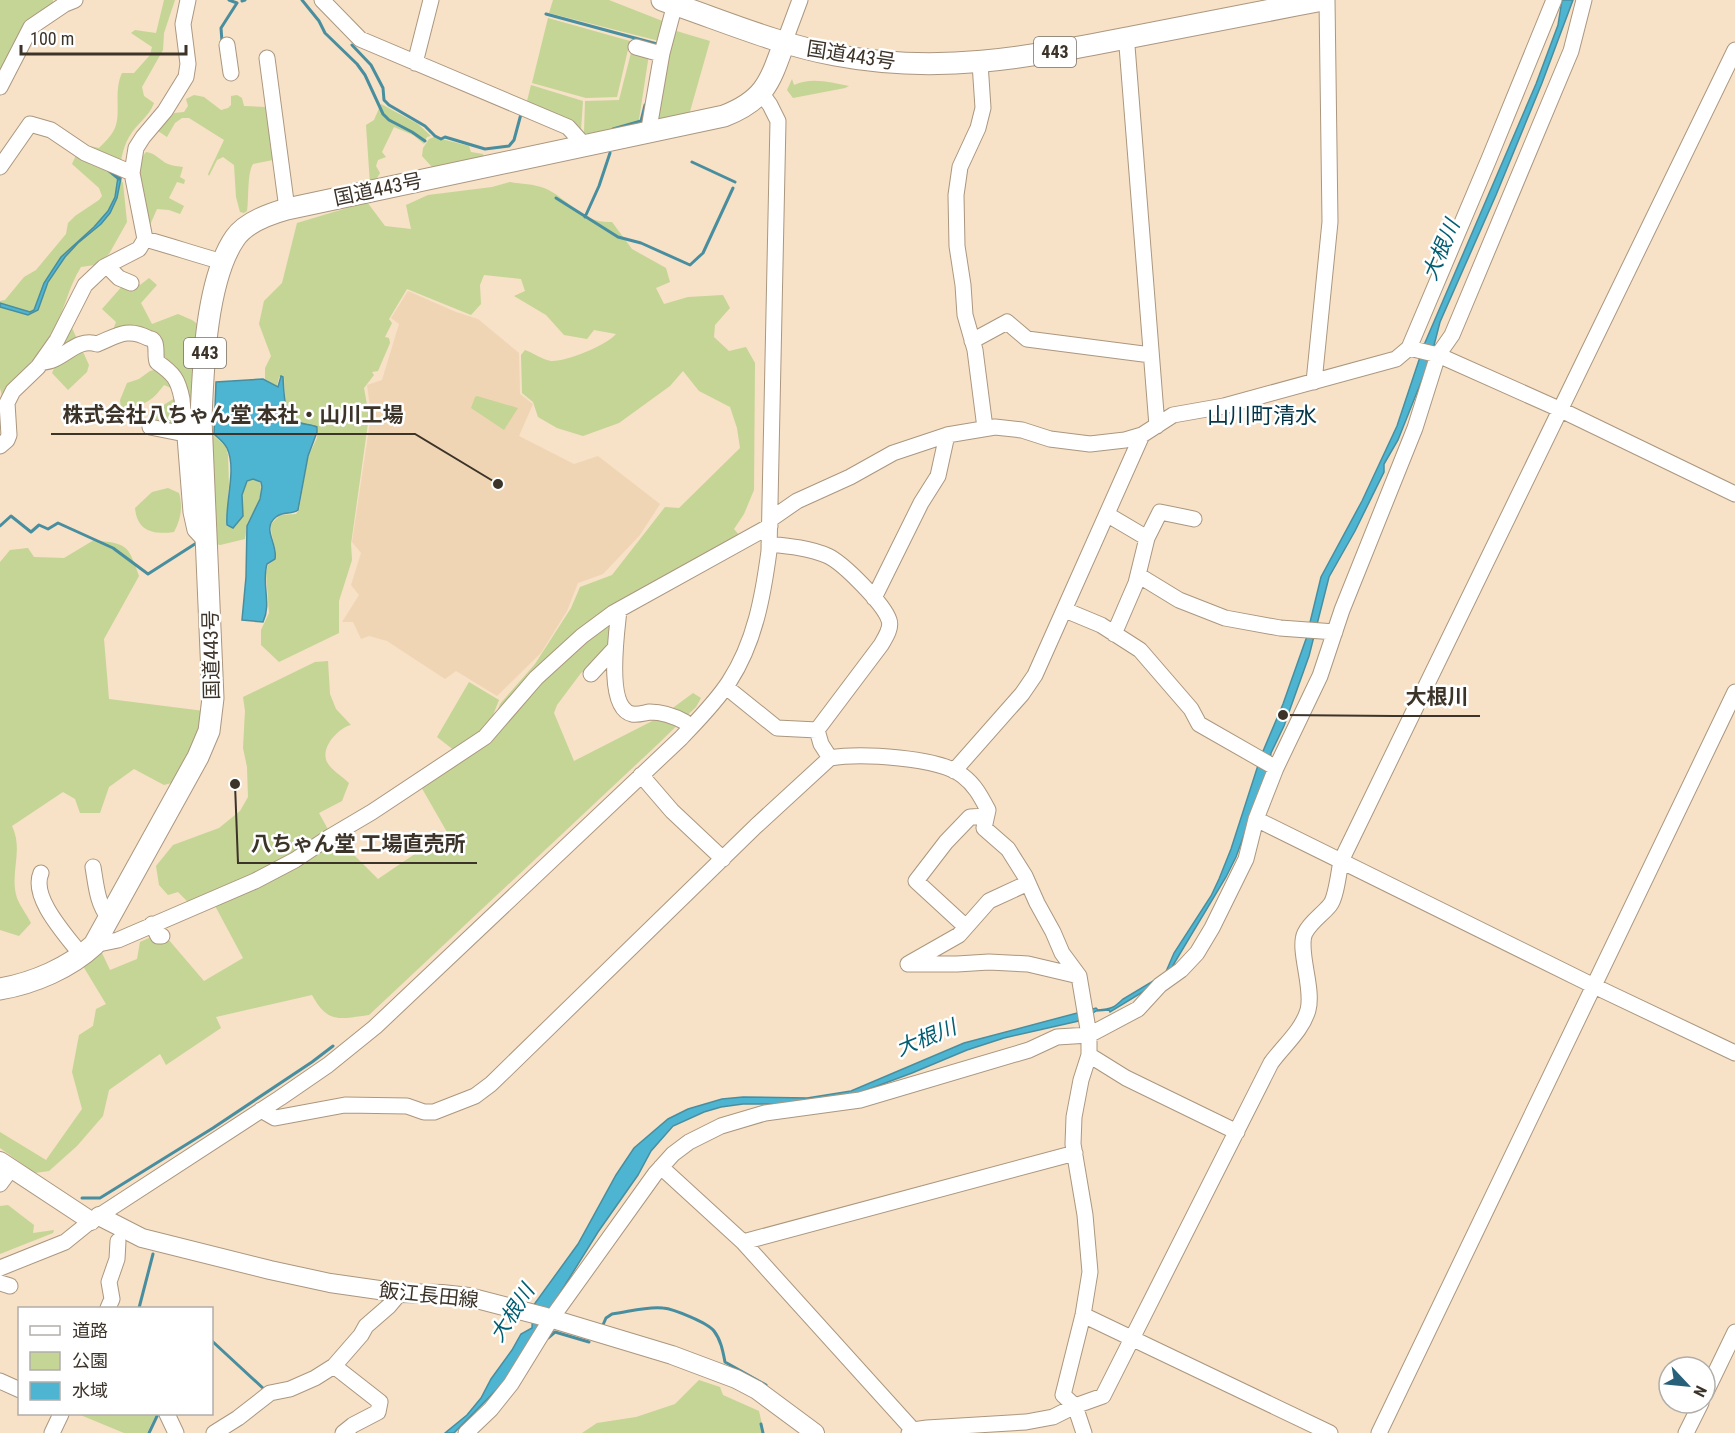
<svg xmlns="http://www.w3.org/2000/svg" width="1735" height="1433" viewBox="0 0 1735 1433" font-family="'Roboto Condensed','Noto Sans JP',sans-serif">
<rect width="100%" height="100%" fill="#f7e1c7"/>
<path fill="#f0d5b5" d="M408,291l48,21 22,7 41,34 1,41 13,10 -14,32 55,28 24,-8 62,48 -20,31 -37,39 -25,9 -11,28 -26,42 -44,43 -41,-25 -11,8 -58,-38 -18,-5 -8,3 -8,-17h-11l17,-27 -8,-10 10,-32 -9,-11 19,-127 -4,-30 15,-5 17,-56 -8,-6z"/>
<path fill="#c4d595" d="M0,0h53l1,7 -54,70z
M164,0h11l-11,33 -1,17 -21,37 2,9 10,7c-5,14 -18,21 -25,34 -7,12 -8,25 -11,38l5,8 4,39 -18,32 -14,11 -14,2c-13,20 -16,44 -29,65 -13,23 -32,43 -50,64l-2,-8v-87l5,-1 19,-23 12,-7 30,-36 2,-11 7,-7 24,-16 3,-4 -3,-8 -27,-24 9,-20 18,4c5,-5 12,-12 15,-18 8,-15 -1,-38 8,-57h12l16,-18 2,-8 -21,-14 4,-3 21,3z
M553,0h56l56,22 -6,19 -110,-28z
M548,18l82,23 -13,56 -31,1 -54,-15z
M673,30l37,11 -21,74 -36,8z
M632,49l17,5 -11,72 -46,9 -8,-2 1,-32 34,-1z
M792,79l2,6c17,-8 36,-3 55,1l-4,2 -52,10 -6,-8z
M531,85l52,16 -2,29 -55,-25z
M194,95l10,2 17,13 7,-2 3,-3v-9l6,-1 5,3 2,8 21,1 1,-3 7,56 -20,4c-6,9 -4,35 -6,47l-3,2 -4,-1 -4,-15 -2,-32 -11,-8 -6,3 -8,16 -1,-2 16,-34 -35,-22h-7l-7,5 -8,14 -9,-6 16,-18 10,-1 4,-6 -2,-7z
M381,104l37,20 13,12 -4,1 -3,7 -11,-9 -19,-8 -12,25 4,5 -8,3 -2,6 4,7 -3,5 1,6h-8l-4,-59 8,-5z
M434,137l35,9 2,6 12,2 1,4 -19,8 -7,-4 -2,4 -6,-2 -18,3 -10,-11 1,-8 6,-9z
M146,152c10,1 13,8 22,12 5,2 10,2 15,3l-3,10 5,3 -1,4 -7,-2 -8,16 15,8 -4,8 -11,-4 -12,-1 -11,25c-2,-19 -13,-69 0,-82z
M510,182c11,2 24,2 34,6 23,9 38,36 68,34l20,27 34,19 4,14 -14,6 8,16 24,-7 35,-2 7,13 -15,17 -1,12 15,14 17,-4 9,16 -1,127 -10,24 -10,15 6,7 -126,74 -123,117 9,-23 35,-40 36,-56 9,-21 32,-12 53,-68 14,1 61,-60 -3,-20 -7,-21 -31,-16 -16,-20 -13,15 -51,37 -36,13 -26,-8 -19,-11 -5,-15 -11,-9 -1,-38 4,-5c8,3 18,10 26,11 15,1 56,-16 65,-27l-22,-4 -7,9 -23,-4 -18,-20 -32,-19 11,-5 -4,-12 -37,-4 -4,10 1,19 -10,11 -64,-26 -18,30 3,4 -7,14 4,1 1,5 -12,28 -6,1 2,3 -10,13 5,28 -18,128 1,16 -13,41v32l-60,29 -18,-17v-15l8,-17 -3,-41 2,-7 8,-6c1,-12 -6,-22 -5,-35l9,-9 16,-1 3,-4 9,-53 9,-19 1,-11c-7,-3 -13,-2 -19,-5 -16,-7 -14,-31 -15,-45h-5l-2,9 -12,-7v-11l6,-12 -12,-32 5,-23 18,-18 15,-60 70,-21 18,24 26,3 -5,-24 22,-10 64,-8z
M132,275l8,10 9,-7 8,7 -16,18 11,21 26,-10 14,6 11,8 -6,83 -10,27 -32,-8 -3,-12 10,-12 21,-13 -19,-8c-14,19 -21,20 -43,23l-1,-8 7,-17 12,-4 11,-8 16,-4 -8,-26 -46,-8 4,-11 -14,-13z
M72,328l17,37 -2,7 -19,18 -16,-17 4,-9 -5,-10z
M477,396l41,12 -14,22 -33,-22 4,-11z
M211,433l15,14 2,8 1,30 -3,41 7,2 10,-11 -1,-21 5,-14 6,-3 7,4c4,15 -7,28 -13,41 -1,5 -1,10 -2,15l-25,6 -4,-1z
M168,488l11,5c4,14 2,26 -5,39 -21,3 -37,-1 -39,-24l17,-16z
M94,540c33,4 34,4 45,36l-35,63 5,60 95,12 -5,27 -24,44 -11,3 -30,-16 -25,18 -9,26h-20l-5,-14 -12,-7 -51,34c12,25 -3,47 5,72 3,8 10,17 14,25l-12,13 -19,-6v-368l10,-12 18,-2 6,9 30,1z
M613,617l-2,23 -9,18 -21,15 -24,32 -3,8 20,48 88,-45 31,-23 8,5 -5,9 -38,37 -289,271c-30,4 -41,9 -57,-20l-96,22 5,11 -55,37 -6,-11 -51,36 -6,26 -26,30 -28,25 -14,2 -35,-25v-16l46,28 36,-51 -10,-37 7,-37 14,-9 3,-17 10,-5 -23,-38 19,-13 8,17 27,-11 3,-17 22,-10 42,49 39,-23 -30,-56 125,-63 40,40 69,-47 -27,-47z
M328,661l2,33 6,15 15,16c-13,3 -31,23 -24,37 4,8 16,15 22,21l-7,18 -23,12 11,20 -18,13 -122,58 -12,-12 -10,3 -9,-10 -3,-19 17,-21 46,-17 21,-17 8,-14 -1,-30 -4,-19 2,-37 -2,-14 72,-35z
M469,682l30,18 -11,28 -33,23 -18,-14z
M8,1205l26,20 -1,8 21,-3 -1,3 -53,21v-48z
M699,1380l21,7 3,8 36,16 5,22h-182l15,-10 39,-6 39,-13z
M78,1414h78l-9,19h-23z"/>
<path fill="#4db5d2" stroke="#488e9f" stroke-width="1.5" d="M1562,0h11l-31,83 -46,112 -56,127 -9,35 -33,83 -14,24v8l-29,59 -26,46 -20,79 -25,70 -13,27 -2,14 -33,90 -10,20 -54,90 -16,17 -46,28 -1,-2 -13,1 -13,9 -79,18 -37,12 -55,23 -64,24 -47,7h-58l-22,3 -17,5 -31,14 -22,25 -13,24 -40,57 -92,148 -52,53h-9l22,-18 14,-17 10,-19 21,-29 9,-16 11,-6 1,-22 45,-62 38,-69 18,-27 34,-29 20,-10 34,-10 21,-2 64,1 44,-7 113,-48 132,-35 2,2c13,-1 16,-2 25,-11l42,-25 9,-21 37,-57 8,-17 12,-30 30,-93 22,-52 23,-65 15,-62 41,-76 35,-75 27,-81 112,-261 22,-59z
M118,177l3,1 -4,20 -7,15 -9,11 -23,19 -13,14 -17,25 -10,28 -10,5 -28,-8v-4l30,9 4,-2 10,-27 17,-26 33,-30 14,-16 7,-14z
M281,376l2,1c1,15 0,38 15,45 6,3 13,2 19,5v5l-9,24 -10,54c-6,5 -15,1 -22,7 -15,12 2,26 -1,42l-8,5c-6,20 5,39 -4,58l-21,-2 4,-43 1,-51 13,-27 2,-12 -1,-5 -8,-3 -6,2 -5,14 1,21 -10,12 -6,-3c-2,-22 10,-56 0,-77 -3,-6 -9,-10 -13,-14l2,-52 47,-3 15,8z"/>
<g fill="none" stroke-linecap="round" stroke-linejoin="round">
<path stroke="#488e9f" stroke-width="3" d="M302,0l17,21 6,12 32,31 8,11 18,39 6,6 23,12 13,9
M242,1l3,-1
M546,14l111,30
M222,42l-1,-14 16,-25 -8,-3
M352,45l19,20 12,23 1,12 5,5 36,21 10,10 6,3 4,-2 40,12 24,-3 5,-6 7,-26
M613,129l28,-8 4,-16
M692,162l43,20
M108,170l11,9
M556,198l62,39 23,6 49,22 13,-12 30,-65
M585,217l14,-31 11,-33
M0,526l11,-10 20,16 8,-7 9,4 10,-6 55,25 35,26 50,-32
M82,1198h18l113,-70 99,-66 21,-16
M139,1308l14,-54
M602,1327l4,-9 6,-4c16,-2 35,-8 51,-6 11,1 45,15 51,23 7,9 9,21 11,31l41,23
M548,1338l7,-6 34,10
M212,1341l53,49
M761,1424l2,9
M149,1433l9,-19"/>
<g stroke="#ab977f" stroke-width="17">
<path id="minor" d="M322,0l38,39 208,88 18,20
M784,43l16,-43
M227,45l4,28
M1127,46l30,380
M636,47l25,7
M267,58l20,151
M415,63l16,-63
M980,63l3,45 -5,20 -18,39 -4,28 1,51 6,39 2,30 10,35 10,78
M0,87l31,-60 34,-23 10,-4
M648,134l14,-81 14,-53
M0,167l30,-43 21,6 34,23 47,20
M145,239c26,7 52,16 78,23
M107,266l12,12 12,5
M972,341l35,-19 20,17 124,16
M1409,348l29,7 121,54 176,85
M42,362c21,0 33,-25 55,-18 20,-8 30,-17 51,-6 4,1 5,1 7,5 2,6 0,13 2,19 17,12 21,17 25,37l9,113 4,18 12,13
M1314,382l16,-160 -3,-222
M150,427l35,7
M0,446l7,-6 2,-5 -2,-32 6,-12 25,-24 19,-27 28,-55 19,-18 35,-18 6,-10 -13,-66 4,-25 7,-11 22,-26 21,-34 2,-13 -5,-40 5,-24
M1108,515l39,23 -11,45 -22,51
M771,519l26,-18 53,-24 43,-24 54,-18 48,-8 27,3 28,9 40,5 35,-4 17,-5 31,-20 51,-9 172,-47 13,-11 80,-189 65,-159
M1147,538l13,-26 34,7
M769,544c20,2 41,4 59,12 15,7 56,48 61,64 3,8 -4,18 -8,25l-64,85 4,14 9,14
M1138,575l41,25 46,18 55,10 55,4
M874,598l47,-95 17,-27 9,-41
M619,610c-2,21 -14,98 13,104 6,1 12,-1 18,-2 13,0 24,4 35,10
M1065,610l36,15 39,25 51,59 8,15 77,44
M591,674l24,-26
M726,687l51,41 40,2
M954,771l68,-77 13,-19 107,-240
M641,775l31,36 51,48
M1256,819l338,167 141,67
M93,867c3,17 4,37 16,51
M41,873c-11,25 27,64 41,83
M152,924l6,12h4
M966,927l-50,-46 30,-39 24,-25 16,-1
M94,945l24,-5 137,-59 40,-21 33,-22 44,-26 113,-75 51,-59 46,-42 31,-23 157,-87
M908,964h49l32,-2 39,2 51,12
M908,964l51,-29 30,-34 39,-18
M1089,1055l37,23 111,54
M261,1110l14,8 70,-13 62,1 17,6h10l41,-16 16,-12 265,-258 74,-68c30,-5 110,-1 133,18 12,9 18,21 25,34l-4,18 24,21 17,27 12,27 16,29 9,21 17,23 10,59v20l-8,25 -7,37 -1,27 12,71 5,57 -7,43 -20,80 12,11 9,27
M661,1167l82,75 170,188
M0,1184l11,-15
M743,1242l332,-89
M0,1268l65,-26 26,-21 189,-123 48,-33 47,-38 306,-289c17,-18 35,-36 48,-56 26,-40 34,-86 40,-131l9,-430 -8,-16 -8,-11
M0,1283l10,3
M108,1308l4,-9 -3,-17 8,-23 1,-18
M1083,1315l247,118
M334,1366l46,36 -2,10 -25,13 -10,8
M0,1381l20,9
M1705,1394l30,-62
M167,1414l9,19
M52,1433l9,-19
M214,1433l24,-15 32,-25 20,-4 25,-11 19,-12 27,-31 5,-9 23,-20 11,-13
M466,1433l25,-24 20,-25 40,-65 104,-145 18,-20 16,-12 32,-16 44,-13 95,-13 169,-50 28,-13 32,-2 49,-26 22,-24 21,-15 16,-17 15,-25 34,-69 10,-40 20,-51 44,-92 22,-66 73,-182 23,-73 14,-20 119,-284 13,-51
M909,1433l4,-3 14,-2 99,-6 27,-5 22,-11 28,-10 168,-333c12,-17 31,-32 37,-53 6,-22 -11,-61 -3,-77 6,-12 17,-18 25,-28 6,-7 9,-34 11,-44l394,-811
M1379,1433l356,-741
M1686,1433l15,-30"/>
</g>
<g stroke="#ab977f" stroke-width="20">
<path id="major" d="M0,1161l91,60
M99,1216l43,22 128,32 60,13 70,10 42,1 27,3 77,20 126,38 64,24 21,11 58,43"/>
</g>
<g stroke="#ab977f" stroke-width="23">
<path id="highway" d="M662,0c57,19 114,44 173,55 105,20 194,2 297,-18 63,-12 127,-25 191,-37
M0,989c34,-6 69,-21 94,-44l104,-188 11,-26 4,-33 -12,-279c2,-51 5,-139 34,-181 11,-16 34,-24 52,-29l437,-93c41,-16 46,-34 60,-73"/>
</g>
<use href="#minor" stroke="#fff" stroke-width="15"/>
<use href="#major" stroke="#fff" stroke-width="18"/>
<use href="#highway" stroke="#fff" stroke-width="21"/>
</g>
<g text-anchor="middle" stroke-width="5" stroke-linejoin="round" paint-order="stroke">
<g fill="#fff" stroke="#767069" stroke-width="1.5">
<rect x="1034" y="37" width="42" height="30" rx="4.5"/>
<rect x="184" y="338" width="42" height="30" rx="4.5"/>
</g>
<g font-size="18" font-weight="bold" fill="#3c3329">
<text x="1055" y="58">443</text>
<text x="205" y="359">443</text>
</g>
<g font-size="20" fill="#3c3329" stroke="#fff">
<text transform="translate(851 55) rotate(9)" y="7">国道443号</text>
<text transform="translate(378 189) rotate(-12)" y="7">国道443号</text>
<text transform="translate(211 655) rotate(-91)" y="7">国道443号</text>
<text transform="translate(429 1295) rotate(6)" y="7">飯江長田線</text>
</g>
<g font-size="21" font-style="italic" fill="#025e72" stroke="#fff">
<text transform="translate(1441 250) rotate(-67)" y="7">大根川</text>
<text transform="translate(926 1038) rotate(-22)" y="7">大根川</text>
<text transform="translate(512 1313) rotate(-57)" y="7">大根川</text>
</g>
<g font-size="22" fill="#023548" stroke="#fff">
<text x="1262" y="423">山川町清水</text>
</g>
</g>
<path fill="none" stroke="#3c3329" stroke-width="2" d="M498 484L415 434H51M1283 715L1393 716H1480M235 784L238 863H477"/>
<g fill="#3c3329" stroke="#fff" stroke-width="2">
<circle cx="498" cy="484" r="6"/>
<circle cx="1283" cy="715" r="6"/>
<circle cx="235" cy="784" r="6"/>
</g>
<g font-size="21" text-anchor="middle" font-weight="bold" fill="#3c3329" stroke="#fff" stroke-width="5" stroke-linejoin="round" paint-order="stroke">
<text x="233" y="422">株式会社八ちゃん堂 本社・山川工場</text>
<text x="1437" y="704">大根川</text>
<text x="358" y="851">八ちゃん堂 工場直売所</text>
</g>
<rect x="18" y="1307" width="195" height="108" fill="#ffffff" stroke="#b1ada9" stroke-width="1.5"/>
<rect x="30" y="1326" width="30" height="9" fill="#ffffff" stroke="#b1ada9" stroke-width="1.5"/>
<text x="72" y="1337" font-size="18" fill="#3c3329">道路</text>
<rect x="30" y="1352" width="30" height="18" fill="#c4d595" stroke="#b1ada9" stroke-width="1.5"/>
<text x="72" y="1367" font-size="18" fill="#3c3329">公園</text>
<rect x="30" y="1382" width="30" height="18" fill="#4db5d2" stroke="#b1ada9" stroke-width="1.5"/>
<text x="72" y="1397" font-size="18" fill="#3c3329">水域</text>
<g transform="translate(1687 1385) rotate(116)"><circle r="28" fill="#ffffff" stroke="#b1ada9" stroke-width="1.5"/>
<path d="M0-4.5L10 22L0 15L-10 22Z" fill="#266079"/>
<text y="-9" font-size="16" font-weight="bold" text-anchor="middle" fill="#3c3329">N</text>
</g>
<path d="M21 45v9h165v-9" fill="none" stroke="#3c3329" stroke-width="3"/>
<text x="30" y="45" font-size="18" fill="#3c3329" stroke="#ffffff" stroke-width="4.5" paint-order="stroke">100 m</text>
</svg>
